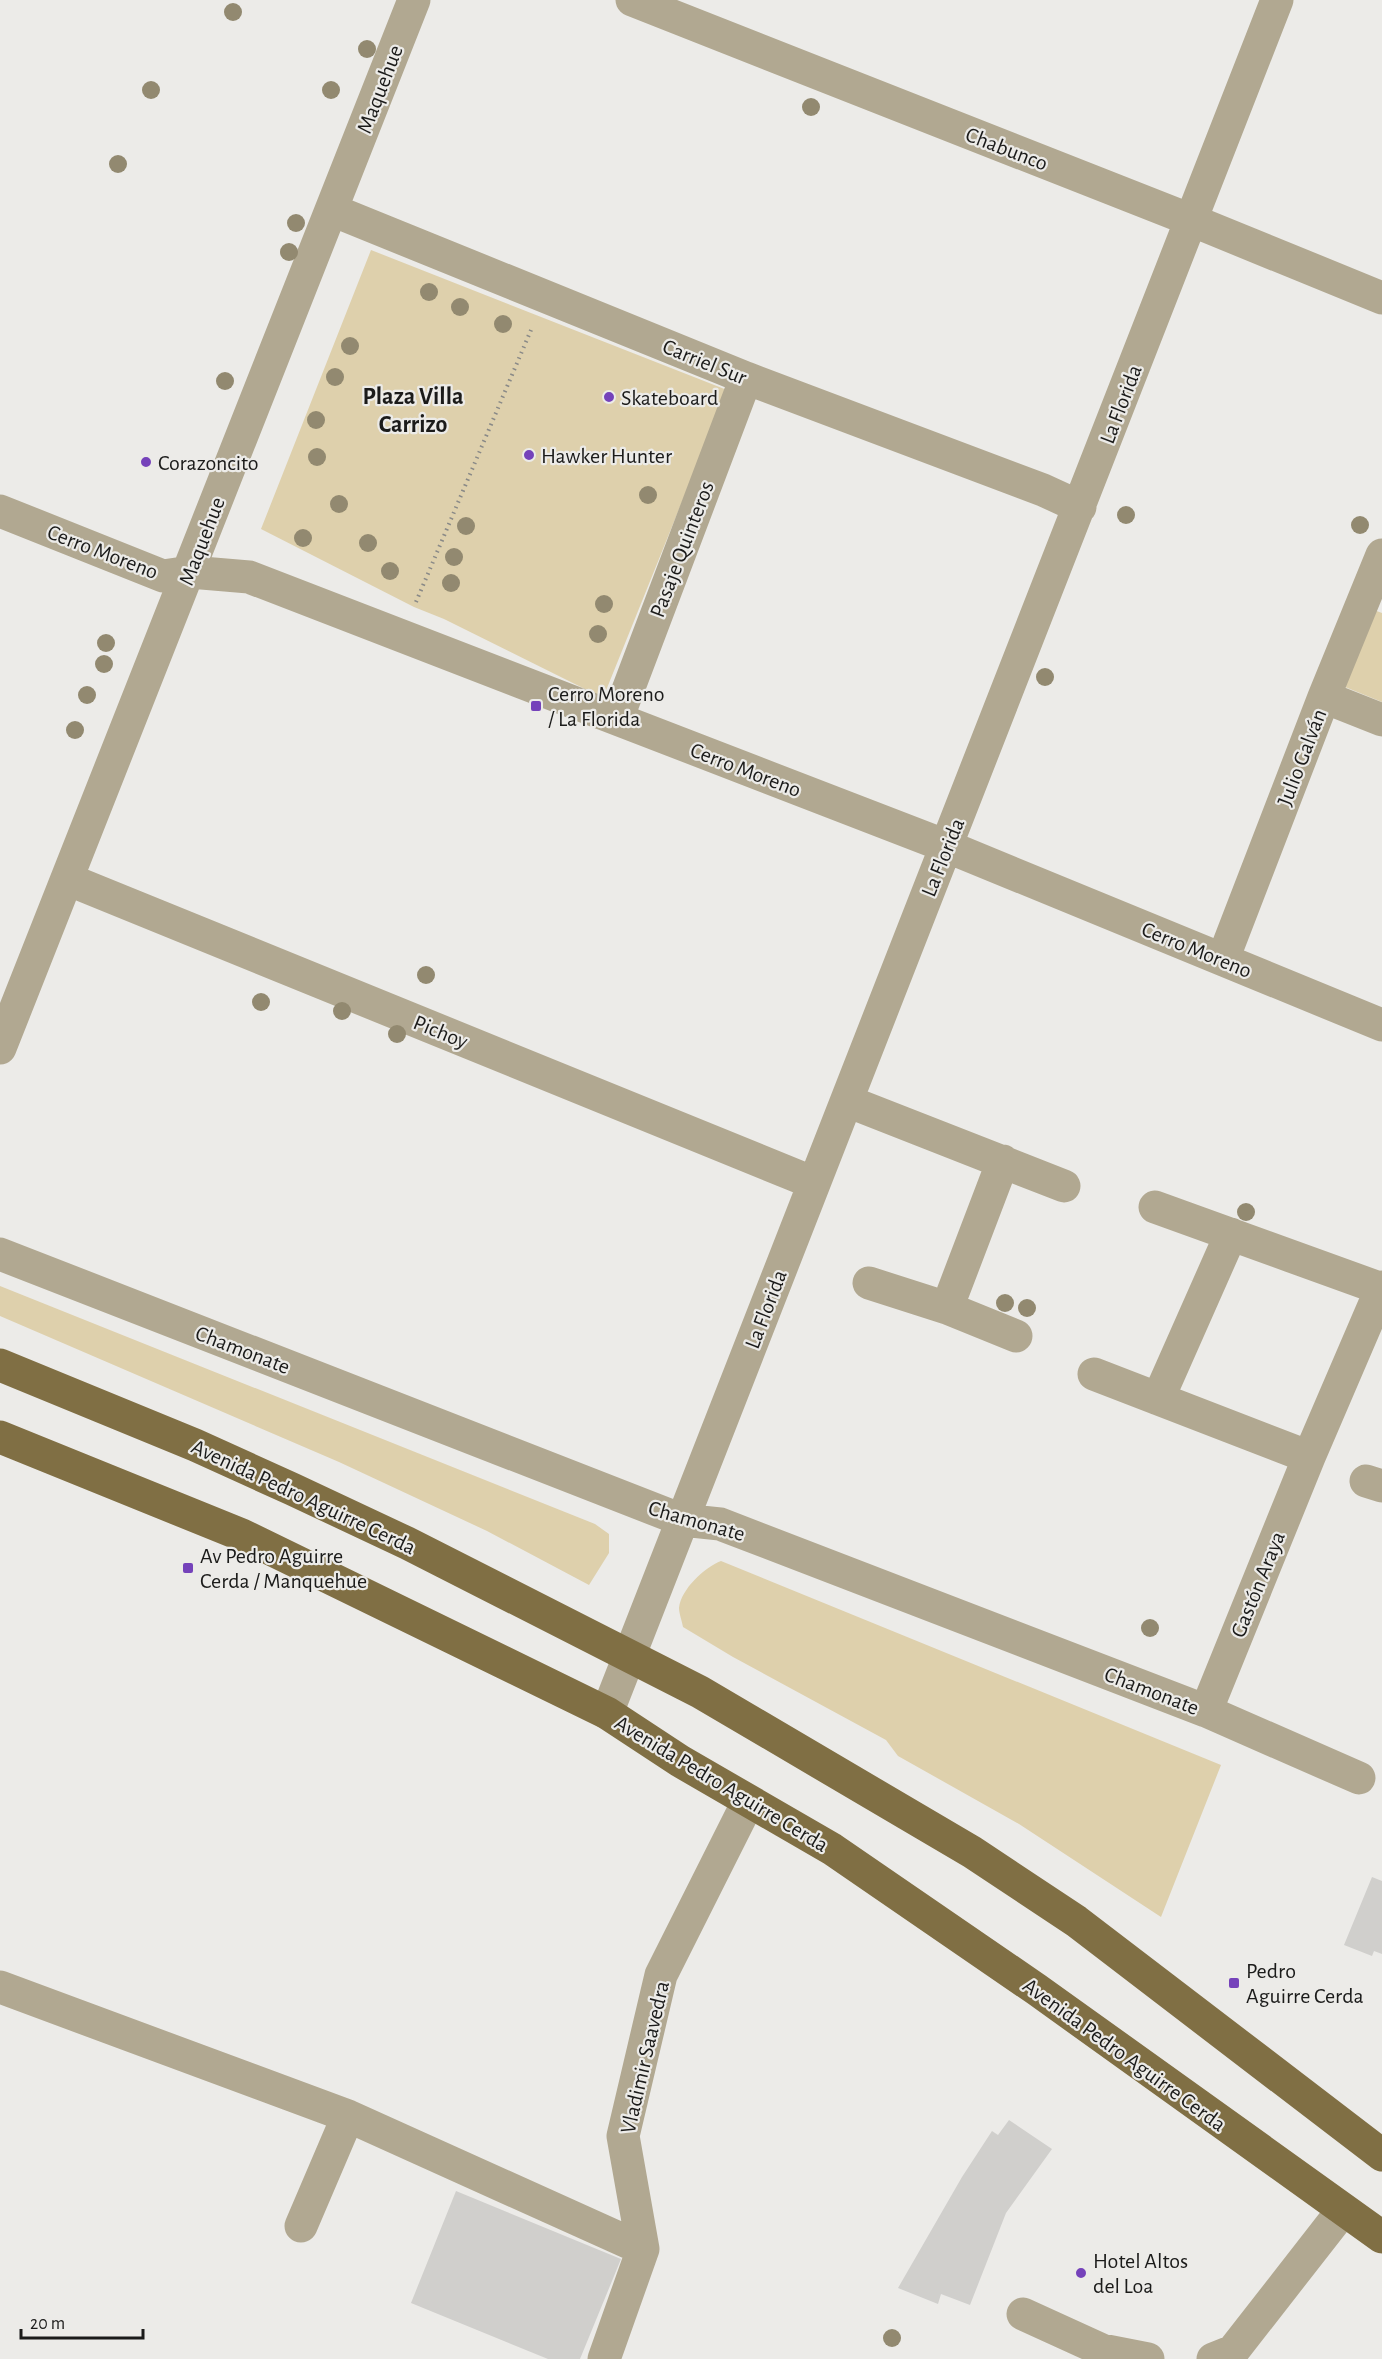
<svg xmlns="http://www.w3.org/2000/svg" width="1382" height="2359" viewBox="0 0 1382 2359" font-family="'Alegreya Sans',sans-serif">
<rect width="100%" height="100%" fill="#ecebe8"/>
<path fill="#ded0ac" d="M371,250l356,140 -124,308 -159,-79 -30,-12 -153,-78z
M1374,610l8,3v89l-37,-15z
M0,1286l595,238 14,10v19l-20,32 -102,-54 -148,-69 -339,-146z
M721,1561l500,204 -60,152 -142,-93 -121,-68 -12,-16 -153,-83 -50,-30c-1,-6 -4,-14 -4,-19 2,-19 26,-41 42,-47z"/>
<path fill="#d0cfcc" d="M1372,1877l10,4v73l-8,-3 -2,5 -28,-11z
M1009,2120l43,29 -46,64 -36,92 -29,-11 -3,10 -40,-16 64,-111 30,-46 6,4z
M456,2191l165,68 -41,100h-32l-137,-56z"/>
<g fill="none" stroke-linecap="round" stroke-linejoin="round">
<path stroke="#898987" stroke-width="4" stroke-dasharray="1.5 4.5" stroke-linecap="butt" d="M416,602l115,-272"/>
<path stroke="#b1a891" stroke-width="33" d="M632,0l559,220 191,78
M332,210l414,168 297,112 37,17
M0,511l163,65 27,-4 59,5 697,269 436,179
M1324,697l58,23
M617,719l129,-341
M67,879l747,304
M1223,959l101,-262 58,-142
M0,1048l414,-1048
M847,1101l217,85
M1155,1207l227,82
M0,1254l682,266 38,4 486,187 153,67
M869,1283l78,25 69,28
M947,1308l56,-147
M1094,1374l215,83
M1158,1399l73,-165
M1366,1481l16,5
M1206,1711l103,-254 73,-170
M607,1713l670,-1713
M0,1987l348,129 295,133
M301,2226l47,-110
M1023,2314l79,36 46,9
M604,2359l39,-110 -20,-113 38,-161 87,-173
M1213,2359l20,-8 110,-141"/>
<path stroke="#806f44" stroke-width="33" d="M0,1365l195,80 97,44 115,54 293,149 272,160 104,69 306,234
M0,1437l242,98 365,178 73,48 152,88 204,140 346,248"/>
</g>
<g fill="#928970">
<circle cx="233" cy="12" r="9"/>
<circle cx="367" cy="49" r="9"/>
<circle cx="151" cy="90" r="9"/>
<circle cx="331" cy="90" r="9"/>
<circle cx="811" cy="107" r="9"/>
<circle cx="118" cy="164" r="9"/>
<circle cx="296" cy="223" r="9"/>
<circle cx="289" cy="252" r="9"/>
<circle cx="429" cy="292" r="9"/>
<circle cx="460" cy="307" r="9"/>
<circle cx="503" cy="324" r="9"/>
<circle cx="350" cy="346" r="9"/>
<circle cx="335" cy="377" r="9"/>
<circle cx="225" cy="381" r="9"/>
<circle cx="316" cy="420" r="9"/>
<circle cx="317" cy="457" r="9"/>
<circle cx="648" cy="495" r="9"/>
<circle cx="339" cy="504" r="9"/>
<circle cx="1126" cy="515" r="9"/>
<circle cx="1360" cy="525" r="9"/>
<circle cx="466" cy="526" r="9"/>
<circle cx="303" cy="538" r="9"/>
<circle cx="368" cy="543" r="9"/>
<circle cx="454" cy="557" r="9"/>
<circle cx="390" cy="571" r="9"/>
<circle cx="451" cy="583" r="9"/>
<circle cx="604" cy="604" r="9"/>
<circle cx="598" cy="634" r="9"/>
<circle cx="106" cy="643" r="9"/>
<circle cx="104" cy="664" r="9"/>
<circle cx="1045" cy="677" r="9"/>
<circle cx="87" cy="695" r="9"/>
<circle cx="75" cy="730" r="9"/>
<circle cx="426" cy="975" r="9"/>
<circle cx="261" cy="1002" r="9"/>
<circle cx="342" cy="1011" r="9"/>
<circle cx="397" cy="1034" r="9"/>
<circle cx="1246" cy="1212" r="9"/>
<circle cx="1005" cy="1303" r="9"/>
<circle cx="1027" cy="1308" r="9"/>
<circle cx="1150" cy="1628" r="9"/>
<circle cx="892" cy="2338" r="9"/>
</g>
<g fill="#7542ba" stroke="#ecebe8" stroke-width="2">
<circle cx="609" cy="397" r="6"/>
<circle cx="529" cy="455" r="6"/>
<circle cx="146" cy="462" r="6"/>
<rect x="530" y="700" width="12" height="12" rx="3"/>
<rect x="182" y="1562" width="12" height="12" rx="3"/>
<rect x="1228" y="1977" width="12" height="12" rx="3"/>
<circle cx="1081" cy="2273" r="6"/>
</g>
<g text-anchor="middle" stroke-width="4.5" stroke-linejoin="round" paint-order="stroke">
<g font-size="22" fill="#1b1b1a" stroke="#ecebe8">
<text transform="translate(379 89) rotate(-69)" y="8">Maquehue</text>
<text transform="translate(1007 148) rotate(21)" y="8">Chabunco</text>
<text transform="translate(705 361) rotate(22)" y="8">Carriel Sur</text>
<text transform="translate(1120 404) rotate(-69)" y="8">La Florida</text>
<text transform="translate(201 541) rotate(-69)" y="8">Maquehue</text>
<text transform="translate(681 549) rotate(-69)" y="8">Pasaje Quinteros</text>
<text transform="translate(103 551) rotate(21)" y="8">Cerro Moreno</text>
<text transform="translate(1301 757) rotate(-69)" y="8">Julio Galván</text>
<text transform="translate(746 769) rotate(21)" y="8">Cerro Moreno</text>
<text transform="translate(942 857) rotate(-68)" y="8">La Florida</text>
<text transform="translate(1197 949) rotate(22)" y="8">Cerro Moreno</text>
<text transform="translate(441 1031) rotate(22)" y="8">Pichoy</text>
<text transform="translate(765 1309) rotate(-69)" y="8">La Florida</text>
<text transform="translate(243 1349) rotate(21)" y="8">Chamonate</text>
<text transform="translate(304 1496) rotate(25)" y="8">Avenida Pedro Aguirre Cerda</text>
<text transform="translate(697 1520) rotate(16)" y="8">Chamonate</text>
<text transform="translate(1257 1584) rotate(-68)" y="8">Gastón Araya</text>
<text transform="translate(1152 1690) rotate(21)" y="8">Chamonate</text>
<text transform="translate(722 1783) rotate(31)" y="8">Avenida Pedro Aguirre Cerda</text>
<text transform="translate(1125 2054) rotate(36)" y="8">Avenida Pedro Aguirre Cerda</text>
<text transform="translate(644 2057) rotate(-77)" y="8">Vladimir Saavedra</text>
</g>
<g font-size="22" fill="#1b1b1a" stroke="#ecebe8" text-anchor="start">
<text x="621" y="405">Skateboard</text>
<text x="541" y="463">Hawker Hunter</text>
<text x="158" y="470">Corazoncito</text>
<text x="548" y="701">Cerro Moreno<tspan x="548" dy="25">/ La Florida</tspan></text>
<text x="200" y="1563">Av Pedro Aguirre<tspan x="200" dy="25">Cerda / Manquehue</tspan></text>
<text x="1246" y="1978">Pedro<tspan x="1246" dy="25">Aguirre Cerda</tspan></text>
<text x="1093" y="2268">Hotel Altos<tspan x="1093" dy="25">del Loa</tspan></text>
</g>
<g font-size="24" font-weight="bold" fill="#1b1b1a" stroke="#ecebe8">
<text x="413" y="404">Plaza Villa<tspan x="413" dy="28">Carrizo</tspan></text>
</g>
</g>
<path d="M21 2329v9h122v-9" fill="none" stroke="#1b1b1a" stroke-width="3"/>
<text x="30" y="2329" font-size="18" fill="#1b1b1a" stroke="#ecebe8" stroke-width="4.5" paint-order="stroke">20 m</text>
</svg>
